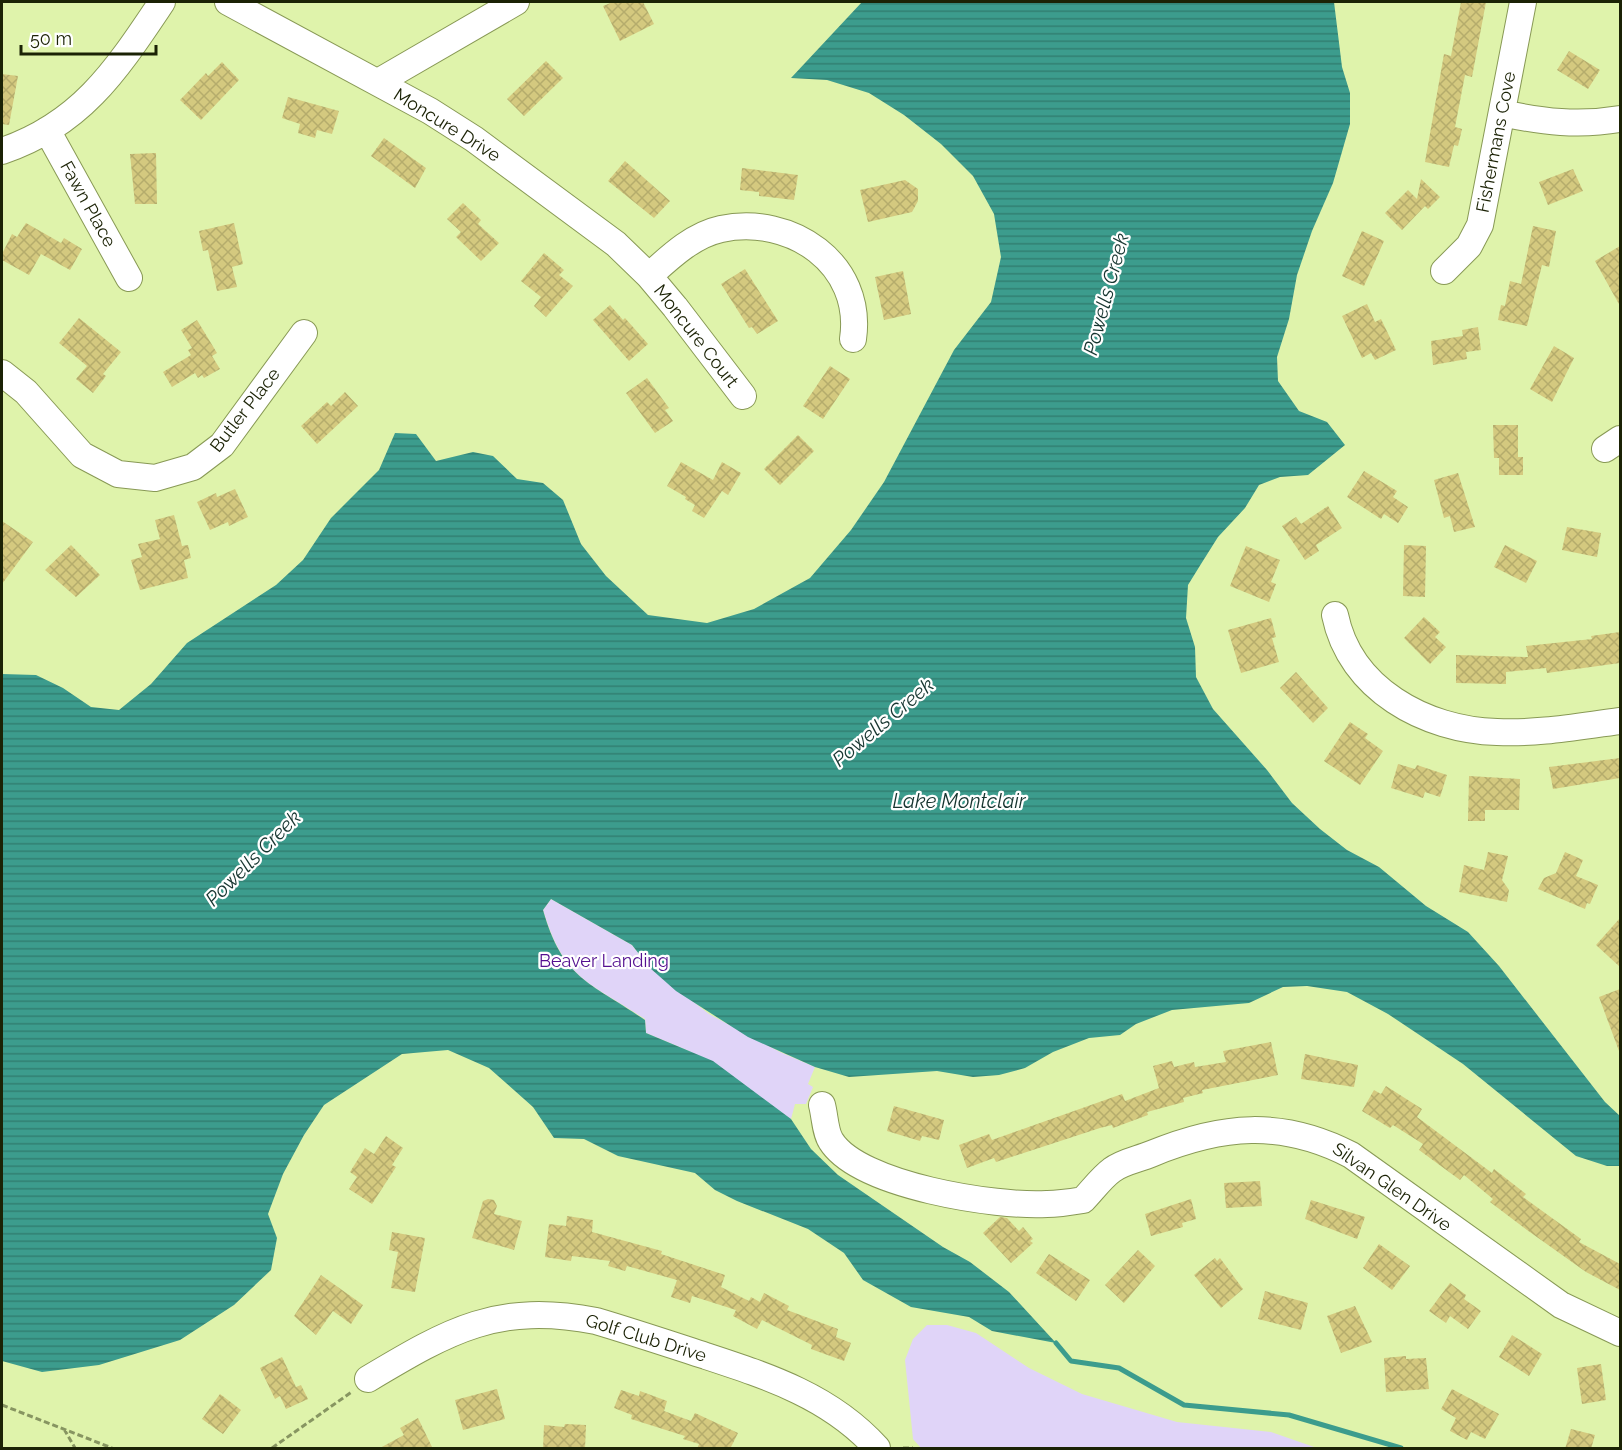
<svg xmlns="http://www.w3.org/2000/svg" width="1622" height="1450" viewBox="0 0 1622 1450" font-family="Raleway,sans-serif">
<defs>
<pattern id="water-rules" width="6" height="5" patternUnits="userSpaceOnUse" patternTransform="scale(1.5)"><rect width="6" height="5" fill="#3c9c8d"/><path d="M0 2.5h6" fill="none" stroke="#327f71"/></pattern>
<pattern id="building-cross-hatch" width="8" height="8" patternUnits="userSpaceOnUse" patternTransform="scale(1.5)"><rect width="8" height="8" fill="#d4c97f"/><path d="M0 0l8 8M0 8l8-8" fill="none" stroke="#b5ac6c"/></pattern>
</defs>
<rect width="100%" height="100%" fill="#dff3ab"/>
<path fill="#e0d4f8" d="M551,899l81,46 18,23 59,46 71,38 35,15 -7,17 5,3 -7,17h-11l-4,15 -102,-68 -43,-18 -1,-14c-56,-37 -81,-39 -102,-109z
M927,1325h20l29,8 53,35 53,26 95,28 94,10 46,16h-396l-8,-9 -8,-79 8,-21z"/>
<path fill="url(#water-rules)" d="M862,2h472l8,65 8,26v31l-17,59 -21,48 -15,44 -8,44 -12,38 1,24 21,30 28,11 18,23 -37,30 -28,2 -21,8 -14,23 -27,29 -17,27 -13,21 -2,33 9,29 1,30 17,32 54,61 25,33 28,26 27,21 32,17 47,39 42,26 31,34 106,136 15,14v50h-13l-31,-10 -113,-92 -75,-50 -41,-22 -40,-6 -24,1 -34,16 -77,7 -36,14 -16,11 -31,3 -36,14 -28,16 -26,7 -26,2 -36,-6 -88,6 -34,-10 -67,-30 -72,-46 -26,-23 -18,-23 -81,-46 -8,11c20,70 47,72 102,110l1,13 67,28 78,58 20,30 27,26 105,72 27,15 39,30 47,51 -64,-12 -23,-14 -58,-10 -48,-27 -19,-27 -36,-24 -71,-28 -22,-11 -20,-17 -77,-17 -34,-17 -30,-1 -21,-31 -44,-39 -41,-18 -46,4 -78,51 -20,30 -21,39 -15,40 9,24 -6,32 -37,35 -54,35 -81,25 -57,7 -40,-11v-687l34,1 27,13 28,19 28,3 32,-26 36,-41 89,-58 27,-25 28,-42 48,-48 16,-37 21,1 20,27 37,-9 20,4 24,23 26,4 20,17 18,44 25,32 42,39 59,8 47,-14 56,-31 41,-48 33,-48 70,-132 37,-48 10,-45 -7,-43 -21,-38 -32,-32 -37,-29 -35,-22 -42,-13 -36,-2z"/>
<g fill="none" stroke-linecap="round" stroke-linejoin="round">
<path stroke="#3c9c8d" stroke-width="5" d="M1056,1343l15,18 48,7 65,37 105,10 112,33"/>
</g>
<path fill="url(#building-cross-hatch)" d="M613,2h30l11,22 -34,17 -17,-35z
M1461,2h25l-14,75 -7,-2 -10,52 7,2 -4,17 -4,-1 -5,22 -24,-5 19,-108 7,2z
M1569,51l31,19 -12,19 -31,-19z
M546,61l17,17 -39,38 -17,-17z
M222,62l17,18 -38,40 -21,-20 26,-27 2,3z
M2,74l16,2 -9,49 -7,-1z
M288,97l51,14 -7,23 -15,-4 -2,8 -17,-5 2,-9 -18,-6z
M384,138l42,30 -11,20 -44,-32z
M156,153l1,51h-22l-5,-50z
M625,161l45,40 -16,17 -46,-37z
M742,168l56,7 -4,25 -35,-4v-4l-19,-2z
M1573,169l10,22 -35,14 -9,-23z
M1421,179l19,18 -12,12 -3,-3 -23,24 -17,-17 23,-23 9,9z
M905,180l13,9v12l-6,11 -44,10 -8,-32z
M463,203l18,17 -3,4 21,19 -18,18 -25,-24 5,-5 -14,-13z
M26,223l35,20 3,-5 18,11 -12,21 -29,-16 -12,21 -27,-15v-6l10,-20 5,3z
M234,223l9,41 -11,3 5,20 -20,4 -9,-41 -5,1 -4,-20z
M1533,226l23,5 -7,36 -7,-2 -15,61 -29,-6 3,-15 4,1 5,-25 11,3z
M1362,231l22,10 -20,45 -22,-10z
M1620,246v60l-25,-45z
M544,253l20,17 -5,5 14,11 -27,31 -12,-11 7,-9 -20,-16z
M745,269l33,52 -21,13 -5,-7 -3,1 -28,-44z
M903,271l8,43 -27,6 -9,-43z
M1367,304l8,18 6,-3 15,31 -21,10 -4,-7 -9,5 -20,-42z
M610,305l13,15 2,-2 23,26 -19,17 -36,-41z
M79,318l42,34 -18,22 3,2 -13,17 -17,-14 11,-13 -28,-23z
M197,320l20,33 -5,3 8,13 -16,9 -2,-3 -4,3 -3,-5 -23,14 -9,-15 28,-17 -3,-5 4,-2 -11,-18z
M1478,327l3,23 -15,2 1,7 -34,6 -2,-24 32,-5 -1,-6z
M1554,346l20,12 -22,44 -22,-13z
M830,366l20,13 -27,40 -20,-13z
M647,378l22,30 -4,2 8,11 -18,12 -29,-40z
M345,392l13,14 -41,38 -16,-18 26,-24 4,4z
M1493,425h25v32h5v18h-24v-17h-5z
M798,435l16,16 -34,34 -16,-16z
M681,462l32,18 9,-18 19,11 -13,22 -6,-4 -18,27 -12,-7 3,-6 -10,-6 1,-2 -19,-11z
M1364,471l33,20 -4,6 15,10 -10,16 -14,-9 -3,5 -34,-22z
M1458,473l17,54 -21,5 -4,-16 -6,2 -10,-38z
M235,489l13,28 -19,9 -1,-4 -18,8 -13,-28 19,-9 1,4z
M1328,506l14,22 -26,17 3,6 -14,9 -23,-34 14,-9 5,7z
M174,515l8,31 6,-1 3,13 -7,2 4,18 -48,12 -9,-30 11,-3 -4,-13 22,-5 -5,-19z
M2,521l31,21 -31,42z
M1567,527l34,6 -4,24 -35,-7z
M71,545l29,30 -24,22 -31,-27z
M1404,545l22,1 -1,51 -22,-1z
M1505,545l32,16 -11,22 -32,-16z
M1246,546l34,14 -9,22 5,2 -7,18 -39,-16z
M1424,617l16,15 -5,5 11,10 -16,17 -26,-26z
M1271,618l5,19 -4,1 7,24 -38,11 -13,-43z
M1620,632v31l-73,10 -1,-5 -40,4v12l-50,-1v-28l72,2 -2,-11 66,-7 -1,-3z
M1296,672l32,36 -15,15 -33,-35z
M1350,722l18,12 -3,4 18,13 -23,34 -36,-24z
M1620,758v20l-67,11 -4,-22z
M1398,764l17,5 2,-4 30,10 -7,22 -15,-5 -2,6 -32,-10z
M1469,776l51,3 -1,31h-34v11h-17z
M1488,852l20,4 -6,24 7,10 -2,12 -48,-10 5,-27 20,5z
M1565,852l18,8 -7,16 22,9 -8,19 -3,-1 -2,6 -47,-20 6,-11 12,-5z
M1620,918v49l-24,-22z
M1620,989v62h-1l-20,-54z
M1271,1042l7,33 -76,15 1,3 -20,5 1,4 -37,10 1,3 -35,13 -1,-3 -12,3 -104,34 -2,-4 -27,10 -8,-23 30,-11 3,6 130,-46 3,7 34,-13 -6,-22 19,-5 2,6 20,-5 1,5 31,-5 -3,-11z
M1305,1054l53,11 -4,22 -53,-8z
M1386,1086l36,23 -5,8 75,56 2,-4 32,25 -3,3 58,42 -2,3 41,22v26l-34,-18 -59,-42 -37,-28 3,-3 -29,-24 -4,5 -41,-30 4,-6 -30,-19 -3,3 -28,-17 12,-21 7,4z
M894,1106l50,14 -5,20 -17,-4 -2,5 -33,-10z
M386,1136l17,12 -11,17 4,2 -24,37 -23,-15 8,-12 -7,-5 15,-24 9,6z
M1260,1181l2,25 -36,2 -2,-25z
M488,1199l6,1 3,6 -3,8 28,7 -8,29 -42,-12 11,-37z
M1191,1199l5,20 -14,4 1,4 -32,9 -6,-22z
M1311,1200l54,17 -8,22 -52,-20z
M567,1216l26,4 -1,12 70,19 -1,3 64,21 -4,12 28,14 2,-4 9,5 4,-9 25,13 -2,4 51,19 -2,8 15,6 -7,18 -33,-12 1,-4 -50,-25 -5,9 -24,-13 3,-6 -44,-14 -2,7 -19,-6 6,-17 -50,-14 -2,5 -17,-5 2,-5 -38,-5 -1,5 -26,-4 4,-33 17,2z
M1000,1217l7,1 12,13 4,-4 10,12 -3,2 3,2 -22,20 -28,-30z
M392,1232l33,6 -10,54 -24,-4 7,-36 -9,-2z
M1379,1244l31,22 -18,24 -29,-22z
M1138,1250l17,16 -31,37 -19,-18z
M1049,1254l41,26 -14,21 -40,-28z
M1215,1258l2,3 3,-3 23,31 -22,19 -27,-33z
M321,1275l42,30 -12,19 -18,-13 -17,24 -22,-19z
M1450,1283l16,12 -2,4 17,12 -13,18 -18,-13 -4,7 -17,-12z
M1265,1291l43,12 -7,27 -43,-11z
M1355,1306l17,36 -31,11 -14,-37z
M1512,1335l30,19 -13,22 -30,-19z
M1406,1356v3l20,-1 3,31 -43,3 -2,-34z
M282,1357l14,30 5,-2 7,14 -22,10 -6,-13 -5,3 -15,-31z
M1601,1364l5,36 -24,4 -5,-36z
M497,1389l8,30 -42,11 -8,-30z
M1452,1389l47,25 -14,25 -14,-7 -4,8 -17,-9 6,-13 -15,-9z
M621,1390l18,6 1,-5 27,10 -3,10 27,10 4,-8 43,20 -8,16h-33l2,-5 -16,-5 2,-3 -54,-17 1,-4 -18,-7z
M220,1394l21,16 -18,24 -21,-15z
M418,1418l15,31h-55l26,-14 -4,-7z
M565,1424l21,1 -1,24h-42l1,-24 20,2z
M1571,1429l24,6 -4,14h-26z"/>
<g fill="none" stroke-linecap="round" stroke-linejoin="round">
<g stroke="#895" stroke-width="28">
<path id="minor" d="M228,2l202,109 44,28 142,105 33,32 26,31 68,89
M378,82l138,-80
M1502,113c41,9 77,13 118,6
M47,130l82,148
M2,151c80,-27 115,-82 160,-149
M1444,271l25,-25 11,-21 43,-223
M649,276c21,-19 44,-41 72,-47 70,-15 143,35 132,110
M2,373l24,19 56,63 36,19 37,4 38,-11 29,-22 82,-112
M1605,449l15,-10
M1335,615c15,74 90,115 162,117 41,2 83,-6 123,-11
M822,1105c3,11 3,27 9,36 28,45 166,66 216,63 12,0 24,-2 36,-4 9,-9 18,-22 29,-30 10,-8 27,-11 39,-16 70,-29 131,-35 200,1l210,150 59,28
M368,1379c82,-49 130,-77 228,-58 37,11 73,23 110,35 64,21 125,41 171,92"/>
</g>
<path stroke="#879561" stroke-width="3" stroke-dasharray="6 3" stroke-linecap="butt" d="M2,1405l110,43
M64,1429l11,19
M272,1448l81,-57
M903,1448h10"/>
<use href="#minor" stroke="#fff" stroke-width="26"/>
</g>
<g text-anchor="middle" stroke-width="4.5" stroke-linejoin="round" paint-order="stroke">
<g font-size="18" fill="#1b2205" stroke="#fff">
<text transform="translate(447 125) rotate(32)" y="6">Moncure Drive</text>
<text transform="translate(1496 142) rotate(-79)" y="6">Fishermans Cove</text>
<text transform="translate(88 204) rotate(61)" y="6">Fawn Place</text>
<text transform="translate(696 336) rotate(52)" y="6">Moncure Court</text>
<text transform="translate(245 410) rotate(-52)" y="6">Butler Place</text>
<text transform="translate(1392 1187) rotate(35)" y="6">Silvan Glen Drive</text>
<text transform="translate(646 1338) rotate(17)" y="6">Golf Club Drive</text>
</g>
<g font-size="18" fill="#541090" stroke="#fff">
<text x="604" y="967">Beaver Landing</text>
</g>
<g font-size="20" font-style="italic" fill="#173530" stroke="#fff">
<text transform="translate(1106 294) rotate(-75)" y="7">Powells Creek</text>
<text transform="translate(883 722) rotate(-40)" y="7">Powells Creek</text>
<text x="959" y="808">Lake Montclair</text>
<text transform="translate(253 858) rotate(-45)" y="7">Powells Creek</text>
</g>
</g>
<rect width="1622" height="1450" fill="none" stroke="#1b2205" stroke-width="6"/>
<path d="M21 45v9h135v-9" fill="none" stroke="#1b2205" stroke-width="3"/>
<text x="30" y="45" font-size="18" fill="#1b2205" stroke="#ffffff" stroke-width="4.5" paint-order="stroke">50 m</text>
</svg>
